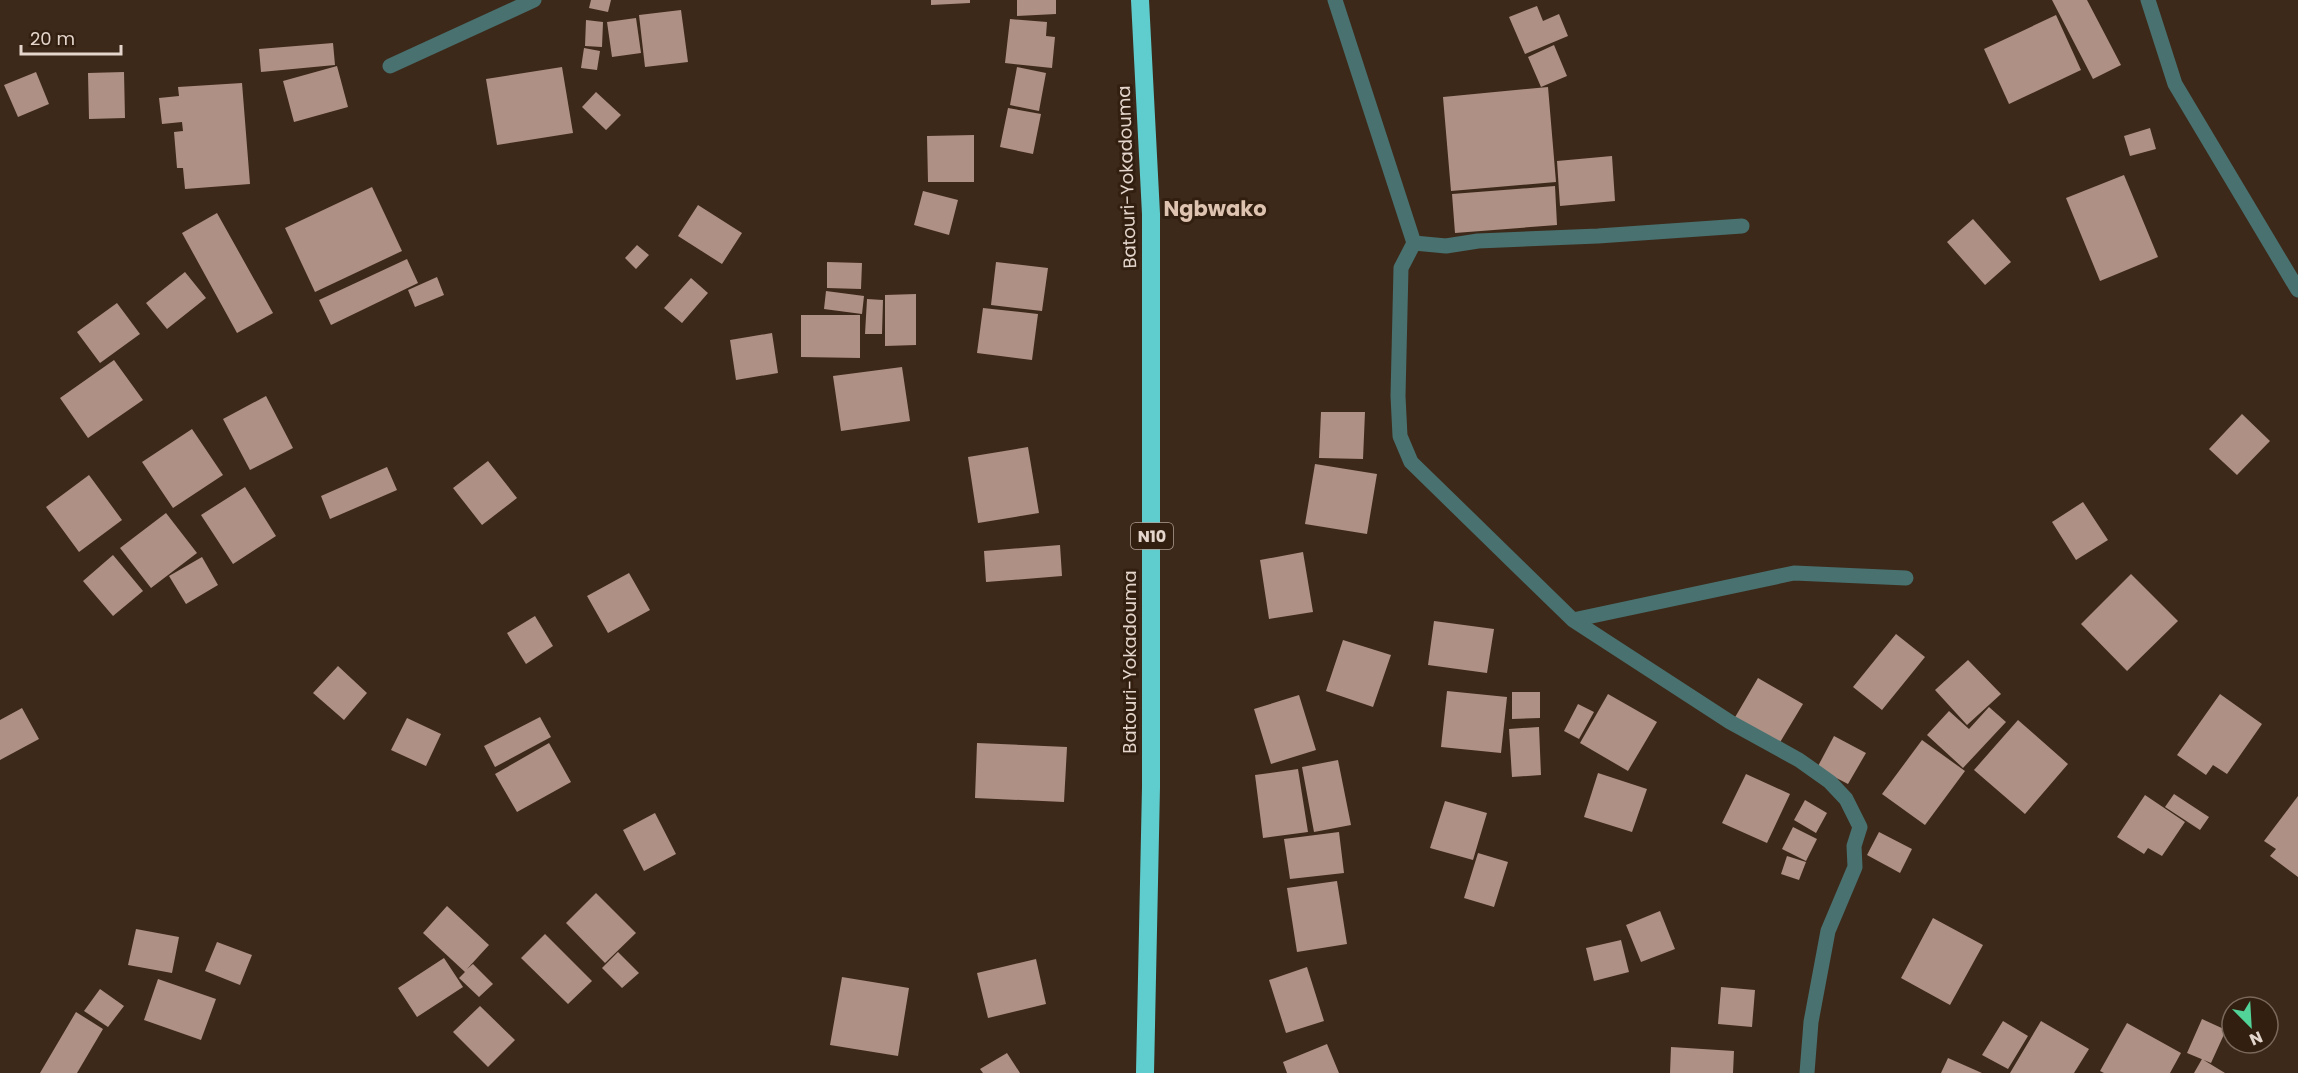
<svg xmlns="http://www.w3.org/2000/svg" width="2298" height="1073" viewBox="0 0 2298 1073" font-family="Poppins,sans-serif">
<rect width="100%" height="100%" fill="#3d2919"/>
<path fill="#ae9085" d="M591,0h20l-3,12 -19,-4z
M931,0h39v3l-39,2z
M1017,0h39v14l-39,2z
M2052,0h35l34,65 -28,14z
M1537,6l6,15 16,-7 9,22 -43,18 -16,-37z
M681,10l7,52 -43,5 -6,-52z
M2056,15l25,55 -72,34 -25,-55z
M636,18l5,35 -29,4 -5,-35z
M1010,19l37,3 -1,14 9,1 -3,31 -47,-5z
M586,20l17,2 -1,25 -17,-1z
M333,43l2,22 -74,7 -2,-23z
M1554,45l13,31 -26,11 -13,-30z
M584,48l16,3 -3,19 -16,-2z
M337,66l11,41 -54,15 -11,-41z
M562,67l11,66 -76,12 -11,-66z
M1017,67l29,6 -7,38 -29,-6z
M36,72l13,32 -31,13 -14,-32z
M124,72l1,46 -36,1 -1,-46z
M242,83l8,101 -65,5 -2,-21h-6l-3,-36 9,-1 -1,-9 -20,2 -3,-26 20,-2 -1,-9z
M1548,87l8,95 -105,9 -8,-94z
M596,92l25,23 -15,15 -24,-23z
M1008,108l33,6 -8,40 -33,-7z
M2150,128l6,21 -26,7 -6,-20z
M974,135v47h-46l-1,-46z
M1612,156l3,45 -55,5 -3,-45z
M2124,175l34,82 -58,24 -34,-83z
M1555,186l2,39 -102,8 -3,-39z
M372,187l30,64 -87,41 -30,-64z
M923,191l35,9 -9,35 -35,-10z
M698,205l44,28 -20,31 -44,-28z
M217,213l56,100 -36,20 -55,-100z
M1973,219l38,43 -26,23 -38,-43z
M637,245l12,10 -13,14 -11,-11z
M407,259l11,24 -87,42 -12,-25z
M827,262l35,1 -1,26 -34,-1z
M996,262l52,6 -6,43 -51,-6z
M185,272l21,26 -39,31 -21,-26z
M437,277l7,18 -29,12 -7,-17z
M691,278l17,15 -26,30 -18,-15z
M826,291l38,5 -2,18 -38,-5z
M916,294v51l-31,1v-51z
M867,299l16,1 -1,34h-17z
M117,303l23,31 -40,29 -23,-31z
M983,308l55,6 -6,46 -55,-7z
M801,315h59v43l-59,-1z
M772,333l6,40 -42,7 -6,-40z
M114,360l29,40 -55,38 -28,-40z
M902,367l8,54 -69,10 -8,-55z
M266,396l27,52 -43,22 -27,-51z
M1321,412h44l-2,47 -44,-1z
M2242,414l28,27 -33,34 -28,-26z
M192,429l31,46 -50,33 -31,-46z
M1028,447l11,66 -61,10 -10,-66z
M488,461l29,37 -35,27 -29,-37z
M1315,464l62,10 -10,60 -62,-10z
M387,467l10,23 -67,29 -9,-23z
M89,475l33,45 -43,32 -33,-45z
M245,487l31,49 -43,28 -32,-49z
M2083,502l25,38 -32,20 -24,-38z
M166,513l31,40 -46,35 -31,-40z
M1060,545l2,31 -76,6 -2,-31z
M1303,552l10,60 -44,7 -9,-59z
M113,555l30,36 -30,25 -30,-35z
M202,557l16,28 -32,19 -17,-28z
M629,573l21,37 -42,23 -21,-37z
M2131,574l47,47 -51,50 -46,-47z
M535,616l18,30 -27,18 -19,-31z
M1434,621l60,8 -7,44 -59,-8z
M1896,634l29,23 -43,53 -29,-23z
M1343,640l48,15 -18,52 -47,-16z
M1968,660l33,34 -34,31 -32,-35z
M338,666l29,27 -23,27 -31,-27z
M1758,678l45,26 -24,40 -45,-25z
M1447,691l60,6 -6,56 -60,-6z
M1512,692h28v26l-28,1z
M1608,694l49,28 -29,49 -48,-28z
M2220,694l42,30 -35,50 -14,-9 -7,10 -29,-20z
M1299,695l17,55 -45,14 -17,-55z
M1578,704l16,8 -15,27 -15,-8z
M1989,707l17,15 -43,46 -36,-33 22,-24 20,18z
M22,708l17,31 -39,21v-40z
M540,717l11,20 -56,30 -11,-21z
M407,718l34,16 -15,32 -35,-16z
M2018,720l50,44 -43,50 -51,-44z
M1539,727l2,48 -29,2 -3,-48z
M1834,736l32,17 -18,31 -31,-16z
M1922,740l43,31 -40,54 -43,-31z
M549,743l22,39 -54,30 -22,-38z
M977,743l90,4 -3,55 -89,-4z
M1338,760l13,65 -37,7 -12,-65z
M1298,769l10,63 -45,6 -8,-63z
M1598,773l49,16 -15,43 -48,-15z
M1746,774l44,20 -23,49 -45,-20z
M2174,794l35,23 -9,13 -35,-23z
M2145,795l40,27 -23,34 -14,-8 -4,6 -27,-17z
M2298,796v81l-28,-21 6,-7 -12,-8z
M1805,800l22,13 -11,20 -22,-13z
M1445,801l42,12 -14,47 -43,-12z
M655,813l21,41 -32,17 -21,-41z
M1793,827l24,12 -11,22 -24,-12z
M1339,832l5,41 -54,6 -6,-40z
M1879,832l33,17 -12,24 -33,-18z
M1478,853l30,9 -14,45 -30,-9z
M1787,856l19,6 -7,18 -18,-6z
M1337,881l10,63 -50,8 -10,-64z
M596,893l40,40 -31,30 -39,-40z
M447,906l42,39 -22,24 6,-5 20,20 -14,13 -20,-19 6,-6 -42,-39z
M1660,911l15,38 -34,13 -15,-37z
M1933,918l50,27 -33,60 -49,-27z
M136,929l43,8 -7,36 -44,-8z
M545,934l47,47 -24,23 -47,-46z
M1621,940l8,32 -35,9 -8,-33z
M217,942l35,13 -12,30 -35,-14z
M618,952l21,21 -17,15 -20,-20z
M444,958l19,29 -46,30 -19,-29z
M1036,959l10,45 -58,14 -11,-45z
M1307,967l17,54 -38,12 -17,-53z
M842,977l67,11 -11,68 -68,-11z
M158,979l58,20 -15,41 -57,-20z
M1721,987l34,3 -3,37 -34,-3z
M100,989l24,17 -16,21 -24,-16z
M480,1006l35,34 -27,27 -35,-35z
M76,1012l27,17 -26,44h-37z
M2202,1019l24,11 -15,33 -24,-10z
M2003,1021l25,15 -20,33 -26,-14z
M2041,1021l48,28 -15,24h-64z
M2127,1023l54,30 -11,20h-66l-4,-2z
M1327,1044l12,29h-52l-4,-11z
M1671,1047l63,4 -1,22h-63z
M1007,1053l13,20h-37l-3,-4z
M1948,1058l34,15h-41z
M2202,1059l23,14h-31z"/>
<g fill="none" stroke-linecap="round" stroke-linejoin="round">
<path stroke="#487170" stroke-width="15" d="M1335,0l79,243
M2148,0l27,84 123,206
M390,66l144,-66
M1742,226l-144,10 -120,5 -32,5 -32,-3 -13,25 -3,128 2,40 11,26 162,158 157,102 69,38 31,22 16,17 14,28 -6,19 1,21 -27,64 -17,91 -4,51
M1573,620l221,-47 112,5"/>
<path stroke="#5fcdcd" stroke-width="18" d="M1140,0l11,214v573l-6,286"/>
</g>
<g text-anchor="middle" stroke-width="6" stroke-linejoin="round" paint-order="stroke">
<rect fill="#321f10" stroke="#af9f94" stroke-width="1.5" x="1131" y="523" width="42" height="26" rx="4.5"/>
<g font-size="16" font-weight="bold" fill="#e4d6cc">
<text x="1152" y="542">N10</text>
</g>
<g font-size="18" fill="#e4d6cc" stroke="#321f10">
<text transform="translate(1127 177) rotate(-92)" y="6">Batouri-Yokadouma</text>
<text transform="translate(1130 662) rotate(-90)" y="6">Batouri-Yokadouma</text>
</g>
<g font-size="21" font-weight="bold" fill="#dec3b0" stroke="#321f10">
<text x="1215" y="216">Ngbwako</text>
</g>
</g>
<g transform="translate(2250 1025) rotate(156)"><circle r="28" fill="#321f10" stroke="#79685b" stroke-width="1.5"/>
<path d="M0-4.5L10 22L0 15L-10 22Z" fill="#52d397"/>
<text y="-9" font-size="16" font-weight="bold" text-anchor="middle" fill="#e4d6cc">N</text>
</g>
<path d="M21 45v9h100v-9" fill="none" stroke="#e4d6cc" stroke-width="3"/>
<text x="30" y="45" font-size="18" fill="#e4d6cc" stroke="#321f10" stroke-width="4.5" paint-order="stroke">20 m</text>
</svg>
